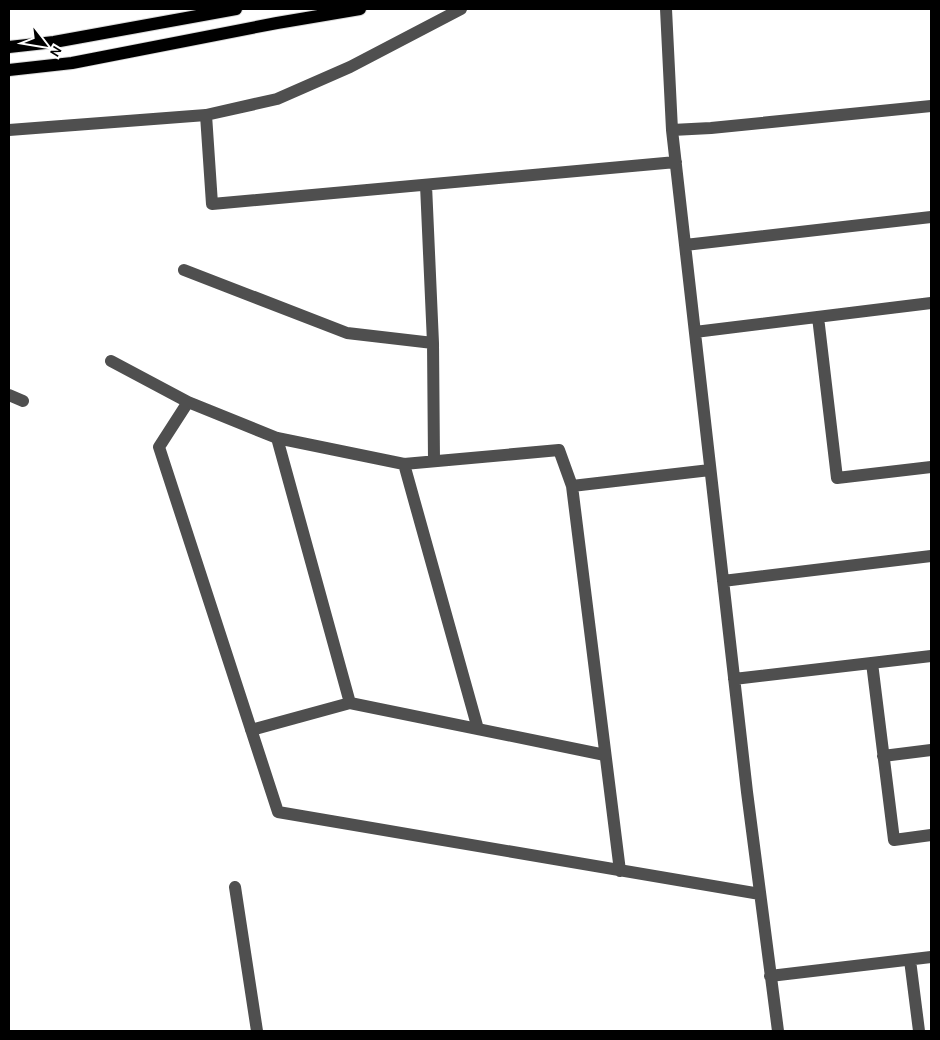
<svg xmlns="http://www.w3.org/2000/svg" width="940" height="1040" viewBox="0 0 940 1040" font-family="Karla,sans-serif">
<rect width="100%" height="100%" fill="#fff"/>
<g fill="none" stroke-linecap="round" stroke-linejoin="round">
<g stroke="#dbdbdb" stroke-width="14">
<path id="major" d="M9,47l45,-5 182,-33
M9,70l63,-7 205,-40 83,-14"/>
</g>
<path stroke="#4f4f4f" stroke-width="12" d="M666,9l6,121 75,662 31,239
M206,115l6,89 464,-42
M9,130l197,-15 71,-16 73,-32 111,-58
M672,130l39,-2 220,-22
M426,185l7,158 1,118
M685,245l246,-28
M184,270l163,63 86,10
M818,317l19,161 94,-11
M695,332l236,-29
M111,361l77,41 89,36 127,26 155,-14 13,36
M9,395l14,6
M188,402l-29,45 119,365 482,82
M277,438l73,265
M404,464l74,265
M723,581l208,-25
M872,663l22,177 37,-5
M734,679l197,-23
M251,730l99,-27 255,52
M883,756l48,-6
M620,871l-48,-385 138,-16
M235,887l22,144
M910,960l9,71
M770,976l161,-19"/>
<use href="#major" stroke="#000" stroke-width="12"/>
</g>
<rect width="940" height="1040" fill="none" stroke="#000000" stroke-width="20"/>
<g transform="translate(45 45) rotate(121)" stroke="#ffffff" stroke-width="4" paint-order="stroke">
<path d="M0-4L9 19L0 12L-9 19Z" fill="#000000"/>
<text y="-8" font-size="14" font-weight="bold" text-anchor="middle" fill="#000000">N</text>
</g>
</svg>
